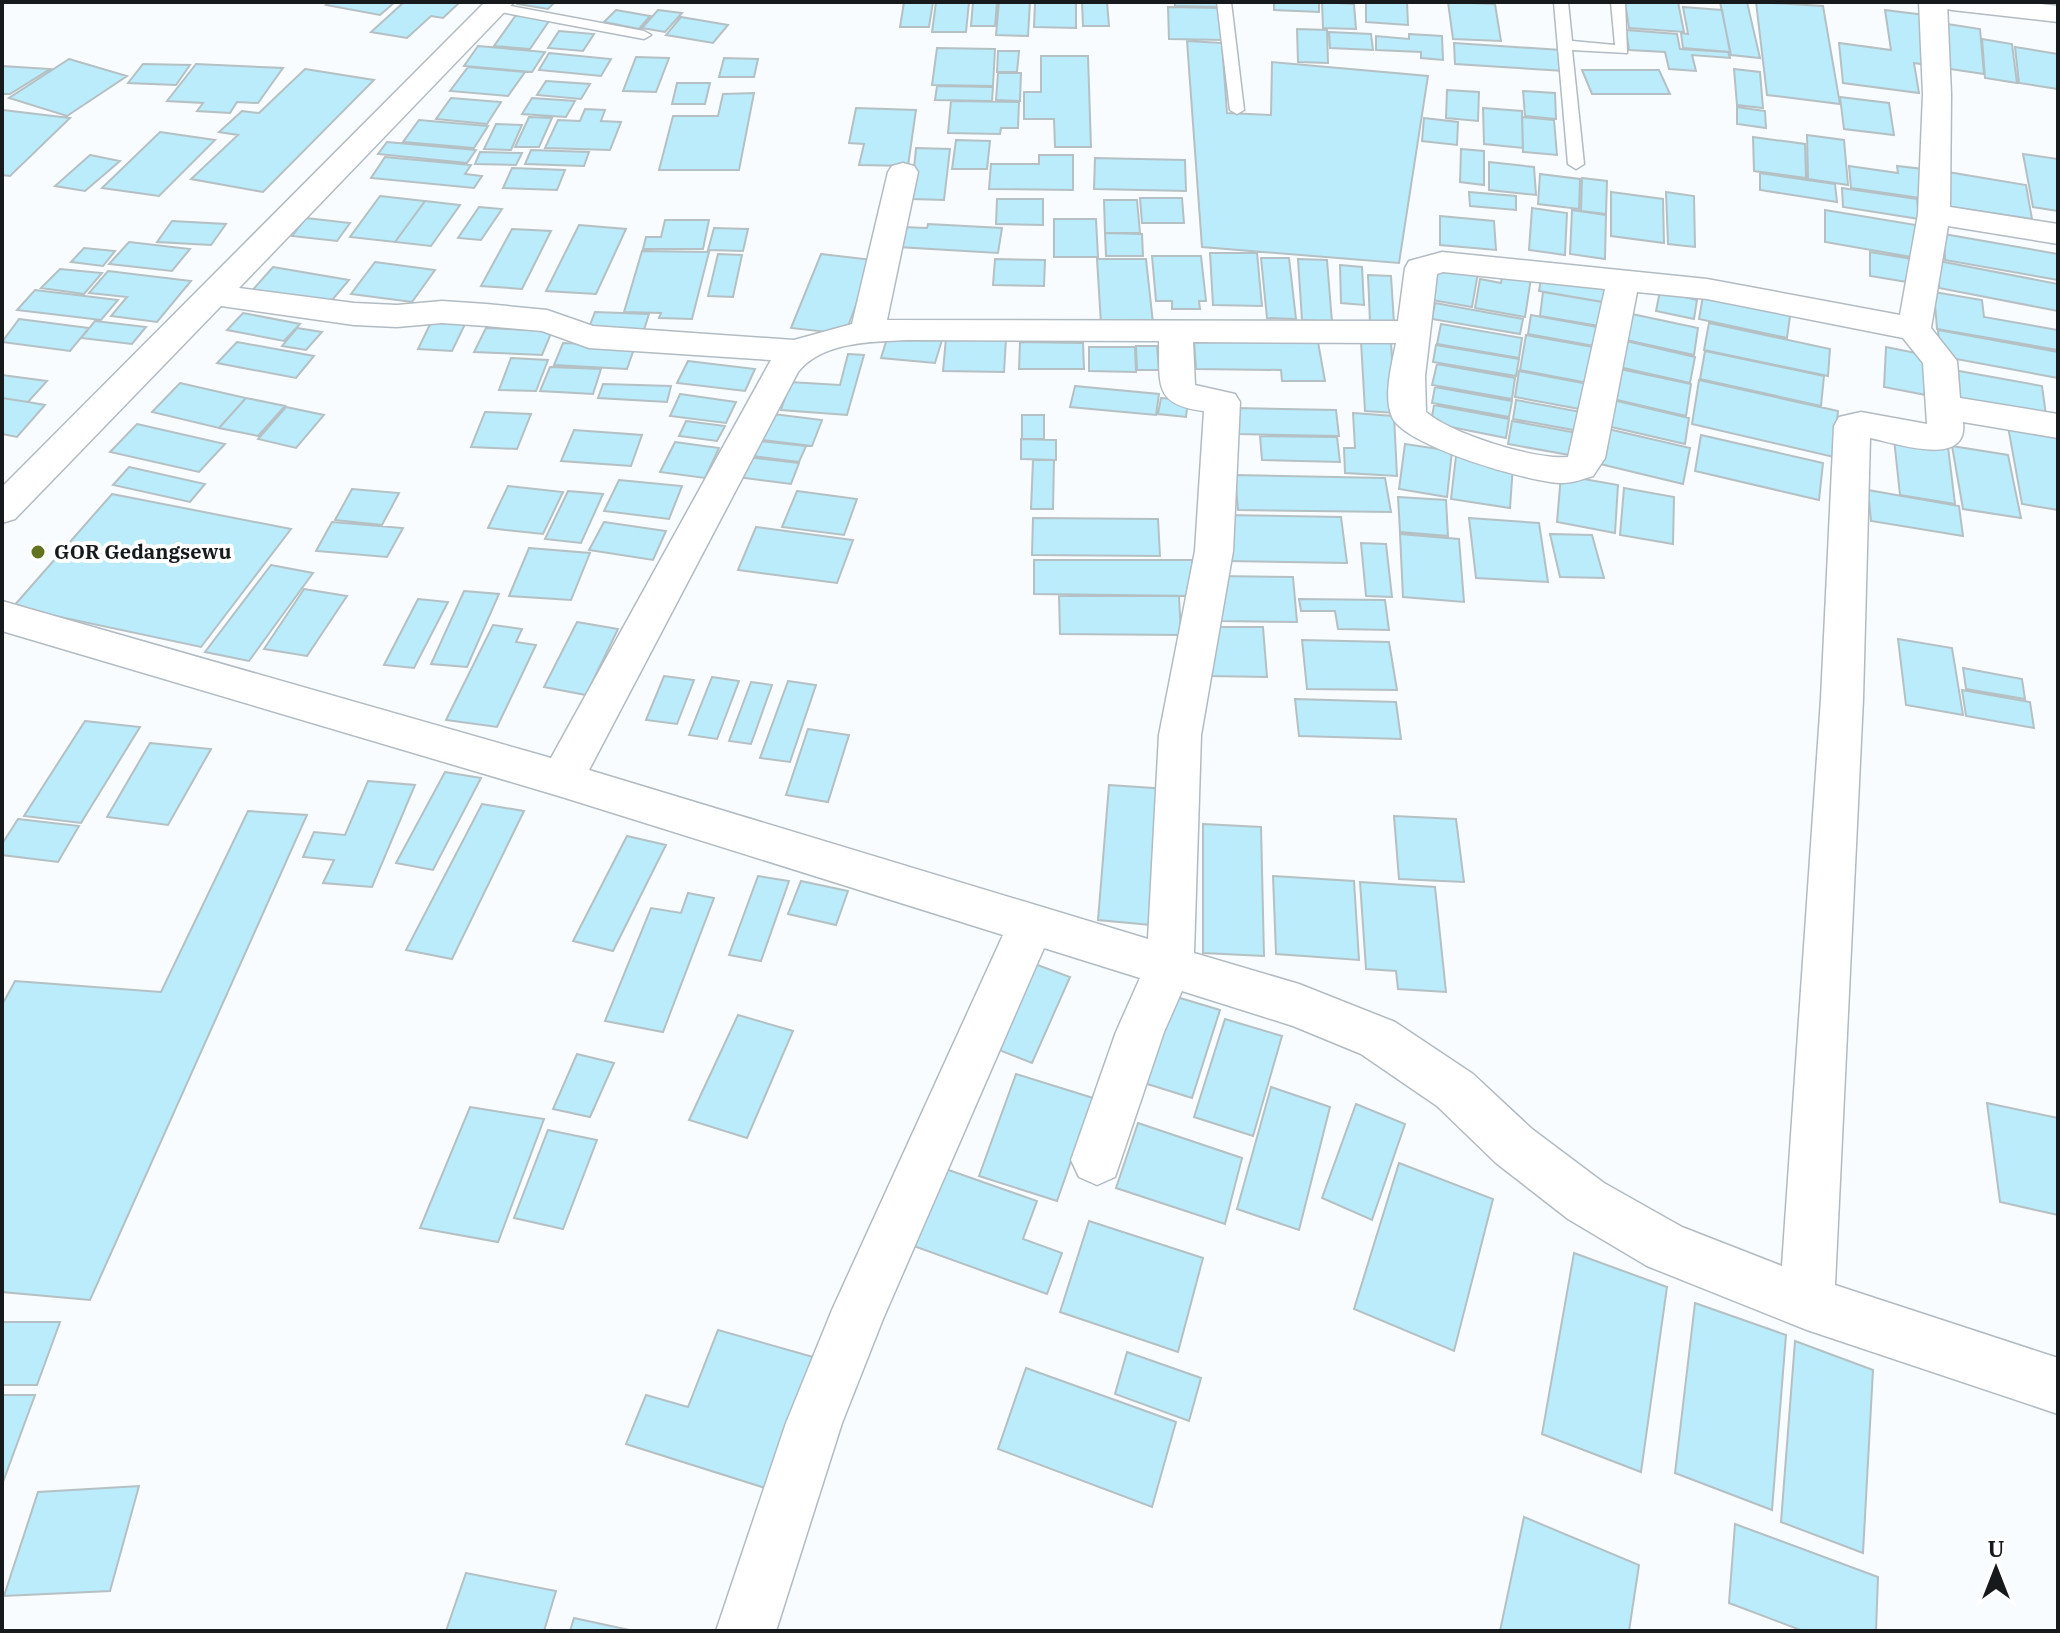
<svg xmlns="http://www.w3.org/2000/svg" width="2060" height="1633" viewBox="0 0 2060 1633" font-family="'IBM Plex Serif',serif">
<rect width="100%" height="100%" fill="#f9fcff"/>
<path fill="#baecfb" stroke="#b4c0c3" stroke-width="2" d="M330,2h65l-15,13 -54,-10z
M404,2h56l-17,16 -12,-2 -24,22 -36,-6z
M520,2h35l-7,7 -30,-5z
M904,2h29l-4,25h-29z
M936,2h33l-3,30h-34z
M973,2h24l-2,24h-24z
M999,2h31l-2,34 -32,-1z
M1035,2h41v26l-42,-1z
M1082,2h25l2,24h-26z
M1175,2h44v5l-44,-1z
M1274,2h45v10l-45,-2z
M1322,2l32,2 2,25 -33,-1z
M1366,2h41l1,23 -42,-3z
M1448,2l47,2 6,37 -48,-2z
M1625,2h53l6,30 -55,-4z
M1720,2h27l13,56 -29,-3z
M1756,2l67,4 17,98 -73,-9z
M1168,7l52,1 3,32 -54,-1z
M1683,7l39,3 8,42 -47,-4 -2,-15 7,1z
M616,10l34,6 -11,13 -35,-7z
M658,10l24,3 -17,19 -23,-4z
M1885,10l40,5 8,51 -19,-3 5,30 -76,-10 -4,-40 52,7z
M516,15l35,3 -21,31 -36,-3z
M681,17l47,8 -15,18 -47,-8z
M1941,23l39,6 4,45 -41,-6z
M1297,29l30,1 1,33 -30,-1z
M1626,30l51,4 3,15 48,3 2,6 -38,-3 4,16 -27,-2 -4,-17 -36,-2z
M559,31l35,3 -11,17 -35,-3z
M1329,32l42,2 2,16 -43,-2z
M1409,34l33,2 1,24 -22,-2v-6l-45,-2v-14l33,3z
M1982,39l30,5 5,39 -32,-5z
M1187,41l35,2 5,70 44,2 1,-53 156,14 -29,187 -197,-16z
M1454,43l107,7 3,21 -109,-7z
M478,46l67,6 -13,20 -68,-6z
M2015,47l43,7v35l-39,-6z
M937,48l58,1 -2,37 -61,-1z
M998,51h21l-2,21h-20z
M549,53l62,6 -10,17 -62,-6z
M1041,56h47l3,91h-36l-1,-28h-30v-27h17z
M636,57l33,1 -13,34 -33,-1z
M724,58l34,1 -4,18h-35z
M69,59l58,17 -60,40 -58,-18z
M143,64l47,1 -14,20 -48,-2z
M196,64l87,4 -25,35 -21,-1 -7,11 -33,-2 6,-8 -36,-2z
M2,66l48,3 -40,25h-8z
M468,67l57,5 -17,24 -58,-5z
M305,69l69,11 -111,112 -72,-13 47,-44 -19,-3 23,-21 17,2z
M1734,69l26,3 3,36 -26,-3z
M1582,70h77l11,24h-78z
M998,73h23l-1,28 -24,-1z
M546,81l44,3 -9,15 -44,-4z
M677,83h33l-5,21h-33z
M937,86l56,1 -1,14 -57,-1z
M1447,90l32,2 -1,29 -32,-3z
M1523,91l32,2 1,26 -31,-3z
M754,93l-15,77h-80l14,-54h45l5,-22z
M1840,97l49,6 5,32 -50,-6z
M451,98l50,4 -14,22 -51,-5z
M532,98l43,3 -9,16 -44,-3z
M951,101l68,1 -1,26h-17l-1,6 -52,-1z
M1737,107l28,4 1,17 -29,-4z
M856,108l60,2 -8,56 -49,-1 5,-21 -15,-1z
M1483,108l39,3 1,37 -39,-4z
M585,109l20,1 -4,11 20,1 -11,28 -65,-2 13,-28 22,1z
M3,110l67,8 -60,58 -8,-1z
M529,117l23,1 -13,29h-24z
M1522,117l32,3 3,35 -34,-3z
M1424,118l34,4 -1,23 -35,-4z
M419,120l69,6 -14,22 -71,-6z
M496,124l26,1 -11,25 -27,-1z
M160,132l55,8 -56,56 -57,-8z
M1807,135l37,5 4,45 -40,-6z
M1753,137l52,7 1,34 -52,-7z
M956,140l34,1 -3,28h-35z
M387,142l89,8 -9,13 -89,-9z
M916,148l34,1 -6,51 -33,-1z
M1461,149l23,2v34l-24,-3z
M531,150l58,2 -5,14 -59,-2z
M480,152l42,1 -6,12 -41,-1z
M2023,154l35,5v52l-25,-4z
M90,155l30,6 -35,30 -30,-5z
M1039,155h34v35l-84,-1 2,-25h48z
M385,157l86,8 -6,9 17,2 -8,12 -103,-10z
M1095,158l90,2 1,31 -92,-2z
M1489,162l45,5 2,28 -47,-5z
M1849,166l49,7 -1,-7 26,3 4,30 -76,-11z
M512,168l53,2 -8,20 -54,-2z
M1942,171l84,14 6,34 -87,-13z
M1760,173l75,11 2,18 -77,-12z
M1540,174l40,5 -1,30 -41,-5z
M1582,178l25,3 -1,33 -25,-3z
M1842,188l75,11 2,20 -76,-12z
M1469,192l47,4v14l-46,-4z
M1611,192l52,7 1,44 -53,-7z
M1666,192l28,4 1,51 -27,-3z
M380,196l45,5 -30,41 -45,-5z
M1140,198h42l2,25h-42z
M997,199h46v26l-47,-1z
M1104,200h33l3,33h-35z
M425,201l35,4 -29,41 -36,-4z
M479,207l23,2 -21,31 -23,-2z
M1532,208l35,5 -2,42 -36,-5z
M1572,210l34,5 -1,44 -35,-5z
M1825,210l97,16 1,33 -98,-17z
M1440,216l54,5 2,29 -56,-5z
M306,218l44,5 -13,18 -45,-5z
M1054,219h42l2,38h-44z
M665,220h44l-6,29h-60l3,-12h15z
M172,221l54,3 -15,21 -54,-3z
M928,224l74,4 -4,25 -100,-6 5,-20 24,1z
M579,225l47,4 -30,65 -50,-3z
M714,228l34,1 -5,22 -35,-1z
M512,229l39,2 -29,58 -41,-3z
M1105,233l37,1 1,22h-37z
M1944,234l114,20v26l-113,-20z
M129,242l61,7 -18,22 -63,-7z
M84,248l31,3 -12,15 -32,-4z
M642,251l67,1 -17,67 -33,-1 2,-5 -37,-1z
M1870,252l48,8 1,24 -49,-8z
M1210,253h47l5,53 -49,-1z
M718,254l24,1 -9,42 -25,-1z
M821,254l52,6 -28,74 -54,-6z
M1152,256h49l5,45h-7l1,8h-28v-8h-16z
M1261,258h28l7,61 -29,-1z
M995,259l50,1 -1,26 -51,-1z
M1097,259h49l7,64 -52,1z
M1298,259l29,1 5,62 -30,-2z
M1939,261l119,23v27l-119,-23z
M375,262l60,8 -23,32 -61,-8z
M1340,265l22,2 2,38 -23,-2z
M1439,266l39,7 -6,34 -40,-7z
M273,267l76,13 -21,25 -77,-13z
M60,269l42,4 -18,21 -43,-6z
M108,271l83,10 -34,41 -46,-6 16,-19 -38,-4z
M1503,273l28,5 -6,39 -50,-9 5,-29 21,4z
M1542,274l63,11 -2,17 -64,-11z
M1368,275l23,1 3,47 -24,-1z
M35,290l83,10 -17,20 -84,-10z
M1704,290l87,19 -4,29 -88,-19z
M1660,291l37,9 -3,19 -38,-8z
M1543,292l59,10 -3,24 -59,-10z
M1934,292l48,8 2,17 74,13v20l-121,-21z
M1435,303l88,16 -3,15 -88,-15z
M595,312l54,2 -6,19 -55,-3z
M243,313l57,11 -16,17 -57,-11z
M1632,314l66,14 -4,27 -68,-15z
M1531,315l66,12 -3,19 -66,-12z
M434,316l34,2 -16,33 -34,-2z
M19,319l70,9 -19,23 -68,-9z
M95,321l51,6 -14,17 -51,-6z
M1709,323l121,26 -2,27 -124,-26z
M1441,324l81,14 -3,20 -82,-14z
M297,328l25,4 -16,18 -24,-4z
M486,328l66,3 -10,24 -68,-3z
M1938,330l120,22v26l-118,-22z
M888,335l54,5 -7,23 -54,-5z
M1526,335l67,12 -5,36 -68,-13z
M946,338l60,1 -2,33 -61,-1z
M1194,341l124,1 7,39h-43l-1,-11 -85,-1z
M1361,341l30,2 5,70 -31,-2z
M1626,341l69,16 -5,26 -71,-16z
M237,342l77,14 -18,22 -79,-15z
M1020,342l63,1 1,26h-65z
M563,343l72,3 -8,23 -73,-4z
M1436,345l83,14 -3,17 -83,-14z
M1136,346h21l2,24h-22z
M1089,347h46l1,25 -47,-1z
M1886,347l50,10v40l-52,-10z
M1705,351l119,25 -3,30 -121,-27z
M848,354l16,1 -17,60 -66,-5 9,-28 50,3z
M511,358l37,2 -12,31 -37,-1z
M688,361l67,8 -10,22 -68,-8z
M1437,364l78,14 -3,21 -80,-14z
M550,367l51,2 -8,25 -53,-3z
M1620,369l71,15 -5,32 -73,-17z
M1948,369l94,17 5,36 -96,-18z
M1519,371l69,13 -3,26 -70,-13z
M2,375l45,6 -19,21 -26,-4z
M1699,380l139,31 -4,46 -142,-33z
M180,383l66,15 -27,30 -67,-16z
M603,384l68,2 -4,16 -69,-4z
M1075,386l84,8 -3,21 -86,-8z
M1435,387l77,14 -3,16 -77,-14z
M680,394l56,8 -10,21 -56,-7z
M2,398l26,4 17,3 -28,32 -15,-3z
M246,398l39,8 -27,30 -39,-8z
M1161,398l27,2 -2,17 -28,-3z
M1516,400l65,12 -2,19 -66,-12z
M1613,400l76,18 -4,26 -78,-18z
M1434,405l75,14 -3,19 -75,-15z
M286,407l38,8 -28,33 -38,-9z
M1236,408l100,2 3,26 -102,-2z
M485,412l46,2 -14,35 -46,-2z
M1353,413l41,3 3,60 -52,-3 -1,-25h11z
M773,414l49,6 -10,26 -50,-6z
M1022,415h22v24h-22z
M686,421l39,5 -8,15 -38,-5z
M1512,421l65,12 -2,23 -67,-12z
M2007,421l51,8v81l-36,-6z
M137,424l88,20 -26,28 -89,-20z
M1608,429l82,19 -7,36 -83,-20z
M574,430l68,5 -11,31 -70,-5z
M1701,435l122,28 -4,37 -124,-29z
M1260,436l77,1 3,25 -78,-2z
M1021,439l35,1v20l-35,-1z
M1894,439l54,8 7,57 -55,-9z
M751,440l55,6 -7,16 -54,-7z
M675,442l44,6 -14,30 -45,-6z
M1405,444l47,7 -5,46 -48,-8z
M1952,446l56,9 13,63 -58,-9z
M738,456l61,7 -8,21 -62,-8z
M1456,456l57,9 -3,43 -59,-9z
M1033,460h21l-1,49h-22z
M129,467l76,17 -15,18 -77,-17z
M1235,475l150,3 6,34 -153,-2z
M1561,475l57,10 -3,48 -58,-11z
M619,480l63,6 -13,33 -65,-8z
M508,486l55,6 -20,42 -55,-6z
M1624,488l50,9 -1,47 -53,-9z
M352,489l47,4 -17,32 -47,-5z
M1868,490l91,16 4,30 -92,-15z
M568,491l35,3 -22,49 -36,-4z
M797,491l60,8 -13,36 -62,-8z
M112,494l179,35 -90,118 -188,-40z
M1398,497l48,3 2,36 -48,-4z
M1222,515l119,2 6,46 -121,-2z
M1033,518l125,1 2,37 -128,-1z
M1469,518l70,5 9,59 -72,-4z
M332,522l71,6 -16,29 -71,-6z
M604,522l62,9 -13,29 -64,-10z
M756,527l97,13 -16,43 -99,-13z
M1400,534l59,5 5,63 -61,-5z
M1550,534l42,1 12,43 -44,-1z
M1361,543l25,1 6,53 -26,-1z
M529,548l61,5 -19,47 -62,-4z
M1034,560h158l3,36 -161,-2z
M271,565l42,8 -64,88 -44,-9z
M1216,576l77,1 4,45 -77,-1z
M304,589l43,7 -40,60 -43,-7z
M464,591l35,3 -32,73 -36,-3z
M1059,596h120l2,39 -121,-1z
M418,599l30,3 -34,66 -30,-3z
M1299,599l86,1 4,30 -51,-1 -3,-18h-34z
M577,622l41,7 -32,66 -42,-8z
M493,625l29,4 -6,13 20,3 -39,82 -51,-7z
M1205,627h58l4,50 -59,-1z
M1898,639l54,9 11,67 -57,-10z
M1302,640l87,2 8,48 -90,-1z
M1963,668l59,11 3,20 -59,-10z
M664,676l30,4 -17,44 -31,-4z
M712,677l27,4 -22,58 -28,-4z
M788,681l28,4 -26,77 -30,-4z
M751,682l21,3 -21,59 -22,-3z
M1962,690l68,12 4,26 -68,-12z
M1295,699l101,3 5,37 -102,-3z
M85,721l55,6 -59,96 -57,-7z
M808,729l41,6 -21,67 -42,-7z
M150,743l61,6 -43,76 -61,-8z
M445,772l36,6 -48,92 -37,-7z
M368,781l47,4 -43,102 -49,-4 11,-23 -31,-3 11,-25 31,3z
M1109,785l59,4 -7,137 -63,-6z
M482,804l42,7 -72,148 -46,-9z
M248,811l59,4 -217,485 -88,-8v-287l13,-24 146,11z
M1394,816l62,3 8,63 -65,-3z
M18,819l61,7 -21,36 -56,-7v-11z
M1203,824l58,3 3,129 -61,-3z
M627,836l39,9 -53,106 -40,-10z
M758,876l31,5 -28,80 -32,-6z
M1273,876l81,5 5,79 -83,-6z
M801,881l47,10 -12,34 -48,-11z
M1360,882l75,5 11,105 -48,-3 -2,-18 -30,-2z
M688,893l26,5 -51,134 -58,-11 46,-113 30,5z
M1024,960l46,17 -38,86 -48,-19z
M1170,995l50,15 -28,88 -51,-16z
M738,1015l55,16 -46,107 -58,-18z
M1225,1019l57,17 -29,100 -59,-19z
M577,1054l37,9 -24,54 -37,-8z
M1016,1074l77,24 -36,103 -78,-25z
M1271,1087l59,20 -31,123 -62,-21z
M1987,1103l71,15v97l-58,-13z
M1356,1104l49,20 -33,96 -50,-22z
M470,1107l74,12 -46,123 -78,-14z
M1138,1123l104,35 -17,66 -109,-36z
M548,1130l49,10 -34,89 -49,-11z
M1399,1163l94,36 -39,152 -100,-42z
M940,1167l97,34 -14,38 39,14 -15,41 -139,-50z
M1089,1221l114,37 -25,94 -118,-40z
M1574,1253l93,34 -26,185 -99,-38z
M1695,1303l91,32 -14,175 -97,-37z
M2,1322h58l-23,63h-35z
M718,1330l109,31 -46,132 -155,-49 20,-49 42,12z
M1795,1341l78,29 -10,183 -82,-31z
M1127,1352l74,26 -12,43 -74,-27z
M1026,1368l150,54 -24,85 -154,-58z
M2,1395h33l-32,87h-1z
M139,1486l-29,105 -106,5 34,-104z
M1524,1517l115,48 -10,66h-129z
M1735,1524l143,53 -2,54h-73l-74,-28z
M466,1573l90,18 -12,40h-98z
M574,1618l60,13h-64z"/>
<g fill="none" stroke-linecap="round" stroke-linejoin="round">
<g stroke="#b2bbc2" stroke-width="3">
<path id="lane" d="M1217,2h14l13,108 -7,4 -7,-4z
M1554,2h14l4,39 43,4 -4,-43h14l2,51 -55,-3 12,114 -8,5 -8,-5z
M495,3l149,28 7,4 -7,4 -154,-29v-6z"/>
</g>
<g stroke="#b2bbc2" stroke-width="3">
<path id="street" d="M485,2h29l-275,286 115,15 43,2 45,-4 44,3 61,6 46,16 201,14 58,-16 36,-152 4,-6 11,-3 11,3 4,6 -31,148 511,1 7,-53 4,-7 33,-9 265,27 193,36 18,-101 5,-120 -4,-92h28l4,92 -1,113 108,17v20l-110,-18 -17,102 26,33 3,37 98,16v24l-95,-16c6,47 -68,21 -93,16l-7,261 -28,586 223,73v56l-251,-84 -160,-64 -79,-47 -72,-56 -59,-57 -76,-52 -68,-28 -111,-35 -18,41 -49,145 -18,8 -18,-8 -8,-17 45,-128 24,-54 -96,-30 -161,371 -41,104 -66,208h-60l70,-208 46,-113 171,-375 -441,-138 -560,-166v-30l549,157 220,-398 -182,-12 -47,-17 -56,-5 -44,-3 -45,4 -43,-2 -133,-19 -206,213 -13,4v-36zM1443,272l162,17 -37,168c-33,3 -117,-23 -142,-45l-1,-36 12,-102zM1637,292l70,7 196,39 20,25 4,61 -66,-12 -22,5 -5,9 -13,273 -39,567 -100,-39 -78,-44 -72,-54 -59,-55 -78,-52 -96,-38 -105,-31 7,-218 32,-184 7,-149 -5,-8 -40,-9 -2,-43 203,1c-4,21 -13,53 -4,74 12,29 139,66 171,66 10,0 20,-4 30,-7l12,-18zM908,340l251,1c1,43 -6,64 45,70l-9,140 -36,184 -11,204 -559,-169 209,-398c25,-31 74,-30 110,-32z"/>
</g>
<g stroke="#b2bbc2" stroke-width="3">
<path id="highway" d="M1938,2h86l34,4v16l-106,-12 -10,-2z"/>
</g>
<use href="#lane" fill="#fff" fill-rule="evenodd"/>
<use href="#street" fill="#fff" fill-rule="evenodd"/>
<use href="#highway" fill="#fff" fill-rule="evenodd"/>
</g>
<circle fill="#647320" stroke="#fff" stroke-width="3" cx="38" cy="552" r="8"/>
<g text-anchor="middle" stroke-width="8" stroke-linejoin="round" paint-order="stroke">
<g font-size="20" font-weight="bold" fill="#161a1c" stroke="#fff" text-anchor="start">
<text x="54" y="559">GOR Gedangsewu</text>
</g>
</g>
<rect width="2060" height="1633" fill="none" stroke="#161a1c" stroke-width="8"/>
<g transform="translate(1996 1569)" stroke="#ffffff" stroke-width="6" paint-order="stroke">
<path d="M0-6L14 30L0 20L-14 30Z" fill="#161a1c"/>
<text y="-12" font-size="22" font-weight="bold" text-anchor="middle" fill="#161a1c">U</text>
</g>
</svg>
